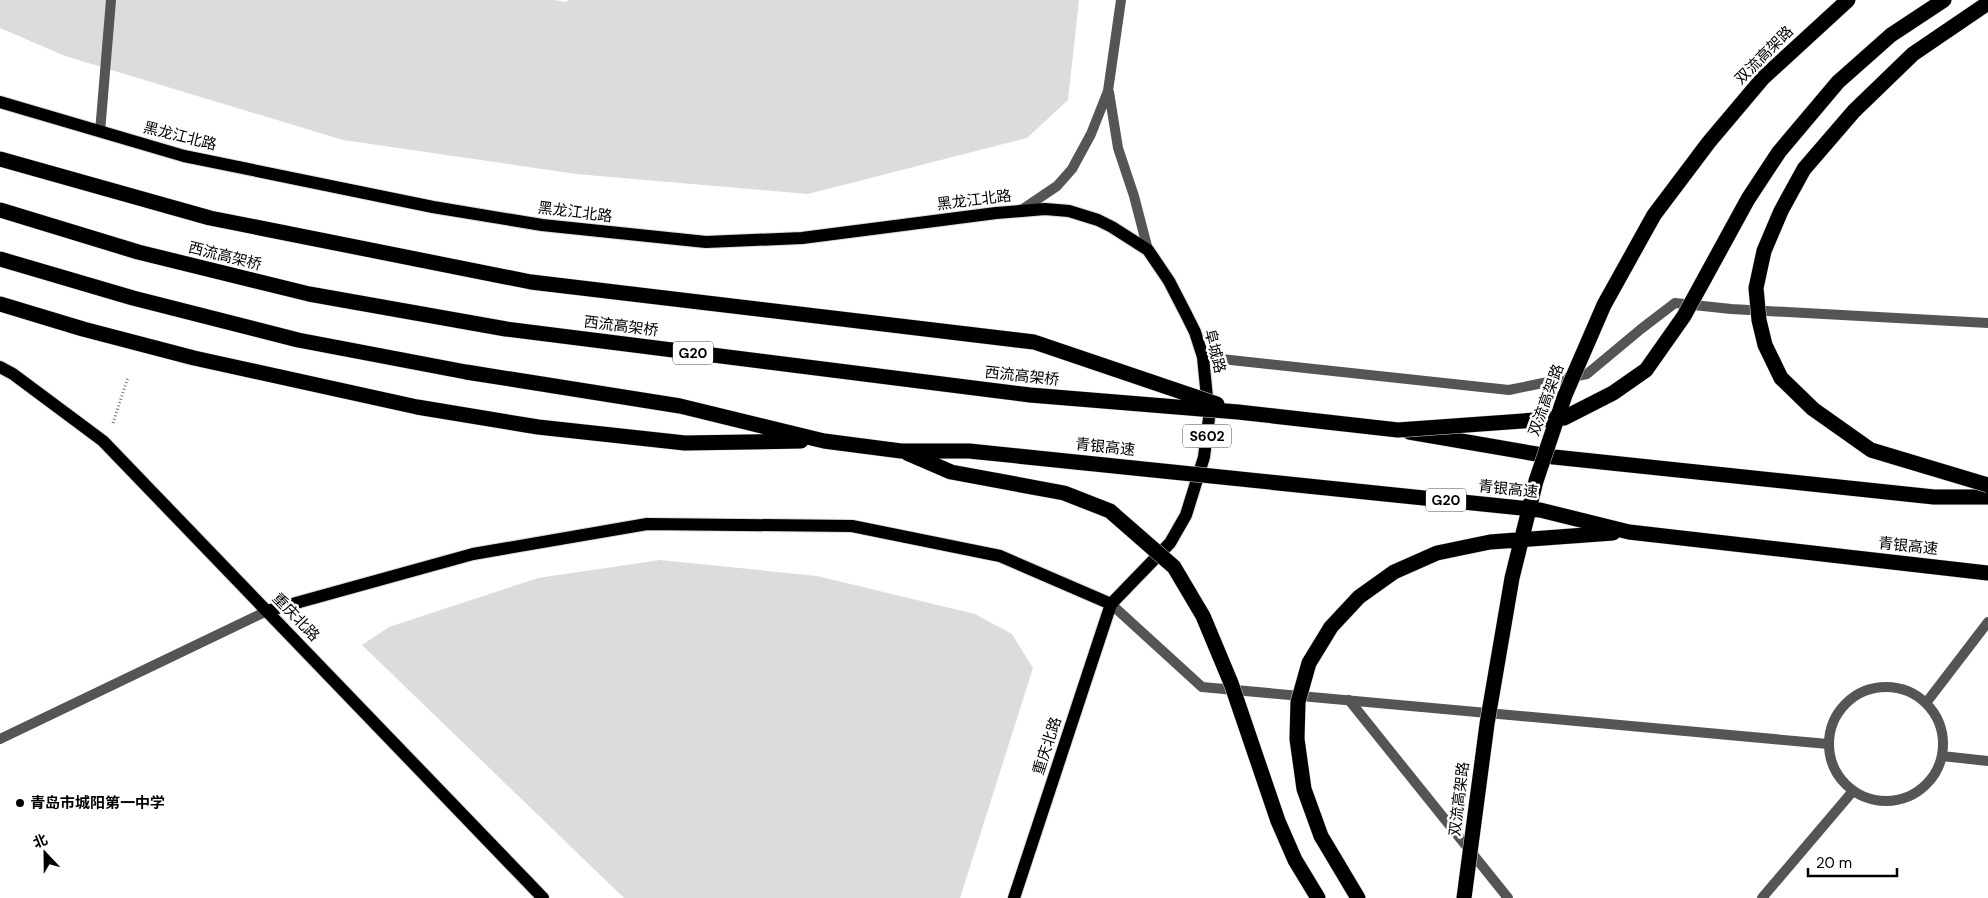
<svg xmlns="http://www.w3.org/2000/svg" width="1988" height="898" viewBox="0 0 1988 898" font-family="'DM Sans','Noto Sans SC',sans-serif">
<rect width="100%" height="100%" fill="#fff"/>
<path fill="#dcdcdc" d="M0,0h555l9,2 6,-2h509l-11,100 -41,38 -219,56 -232,-20 -233,-34 -278,-84 -65,-28z
M660,560l157,16 158,38 37,20 21,34 -73,230h-336l-262,-253 27,-18 149,-49z"/>
<g fill="none" stroke-linecap="round" stroke-linejoin="round">
<g stroke="#dbdbdb" stroke-width="14">
<path id="primary" d="M0,102l184,54 249,51 109,18 164,17 96,-4 194,-25 49,-4 24,2 29,9 14,7 36,23 21,31 16,31 10,20 8,25 6,61 -5,39 -18,58 -16,28 -59,61 -97,294
M0,367l13,7 90,67 440,457
M267,611l206,-57 174,-30 205,2 148,30 111,48"/>
</g>
<g stroke="#dbdbdb" stroke-width="16">
<path id="motorway" d="M1409,432l145,25 380,40h54"/>
</g>
<path stroke="#777" stroke-width="3" stroke-dasharray="1 2.5" stroke-linecap="butt" d="M113,423l15,-46"/>
<path stroke="#555" stroke-width="10" d="M1109,92l9,56 16,48 14,54
M100,132l11,-132
M1020,211l37,-25 15,-17 19,-35 17,-43 13,-91
M1203,357l306,33 78,-16 54,-45 34,-26 56,6 257,14
M1111,604l91,83 626,57
M1829 744a57 57 0 1 1 114 0a57 57 0 1 1-114 0Z
M1349,700l159,198
M1926,703l62,-81
M0,739l267,-128
M1942,756l46,5
M1762,898l91,-107"/>
<use href="#primary" stroke="#000" stroke-width="12"/>
<use href="#motorway" stroke="#000" stroke-width="15"/>
<g stroke="#dbdbdb" stroke-width="16" stroke-linecap="butt">
<path id="motorway-bridge" d="M1988,3l-75,51 -59,57 -50,58 -23,42 -17,40 -8,37 3,32 6,25 16,33 32,31 58,41 117,35
M0,159l210,59 321,64 503,60 183,62
M0,210l138,42 171,42 197,35 524,66 208,17 160,18 166,-12 49,-25 33,-23 38,-54 64,-117 31,-47 59,-70 53,-47 53,-35
M0,259l133,39 165,42 168,32 214,34 144,35 77,10h68l571,59 89,22 359,41
M0,304l83,25 111,29 223,49 121,20 147,16 116,-2
M907,453l44,19 113,21 46,18 64,56 29,49 28,67 47,138 17,39 23,38
M1358,898l-37,-62 -17,-47 -7,-50 1,-37 11,-39 22,-36 28,-30 35,-25 43,-19 53,-11 123,-9
M1464,898l23,-174 25,-146 24,-97 29,-86 39,-90 50,-90 55,-73 54,-64 85,-78"/>
</g>
<use href="#motorway-bridge" stroke="#000" stroke-width="15"/>
</g>
<circle fill="#000" stroke="#fff" stroke-width="2" cx="20" cy="803" r="5"/>
<g text-anchor="middle" stroke-width="5" stroke-linejoin="round" paint-order="stroke">
<g fill="#fff" stroke="#4c4c4c" stroke-width="1">
<rect x="673" y="341.5" width="40" height="23" rx="4"/>
<rect x="1183" y="424.5" width="48" height="23" rx="4"/>
<rect x="1426" y="488.5" width="40" height="23" rx="4"/>
</g>
<g font-size="14" font-weight="bold" fill="#000">
<text x="693" y="358">G20</text>
<text x="1207" y="441">S602</text>
<text x="1446" y="505">G20</text>
</g>
<g font-size="15" fill="#000" stroke="#fff">
<text transform="translate(1764 55) rotate(-45)" y="5">双流高架路</text>
<text transform="translate(180 136) rotate(14)" y="5">黑龙江北路</text>
<text transform="translate(974 200) rotate(-7)" y="5">黑龙江北路</text>
<text transform="translate(575 212) rotate(7)" y="5">黑龙江北路</text>
<text transform="translate(225 256) rotate(14)" y="5">西流高架桥</text>
<text transform="translate(621 326) rotate(7)" y="5">西流高架桥</text>
<text transform="translate(1215 351) rotate(76)" y="5">阜城路</text>
<text transform="translate(1022 376) rotate(6)" y="5">西流高架桥</text>
<text transform="translate(1546 400) rotate(-70)" y="5">双流高架路</text>
<text transform="translate(1105 447) rotate(6)" y="5">青银高速</text>
<text transform="translate(1508 489) rotate(6)" y="5">青银高速</text>
<text transform="translate(1908 546) rotate(6)" y="5">青银高速</text>
<text transform="translate(296 617) rotate(46)" y="5">重庆北路</text>
<text transform="translate(1047 746) rotate(-72)" y="5">重庆北路</text>
<text transform="translate(1459 799) rotate(-83)" y="5">双流高架路</text>
</g>
<g font-size="15" font-weight="bold" fill="#000" stroke="#fff" text-anchor="start">
<text x="30" y="808">青岛市城阳第一中学</text>
</g>
</g>
<g transform="translate(45 853) rotate(338)" stroke="#ffffff" stroke-width="4" paint-order="stroke">
<path d="M0-4L9 19L0 12L-9 19Z" fill="#000000"/>
<text y="-8" font-size="14" font-weight="bold" text-anchor="middle" fill="#000000">北</text>
</g>
<path d="M1808 868v8h89v-8" fill="none" stroke="#000000" stroke-width="2.5"/>
<text x="1816" y="868" font-size="15" fill="#000000" stroke="#ffffff" stroke-width="4" paint-order="stroke">20 m</text>
</svg>
